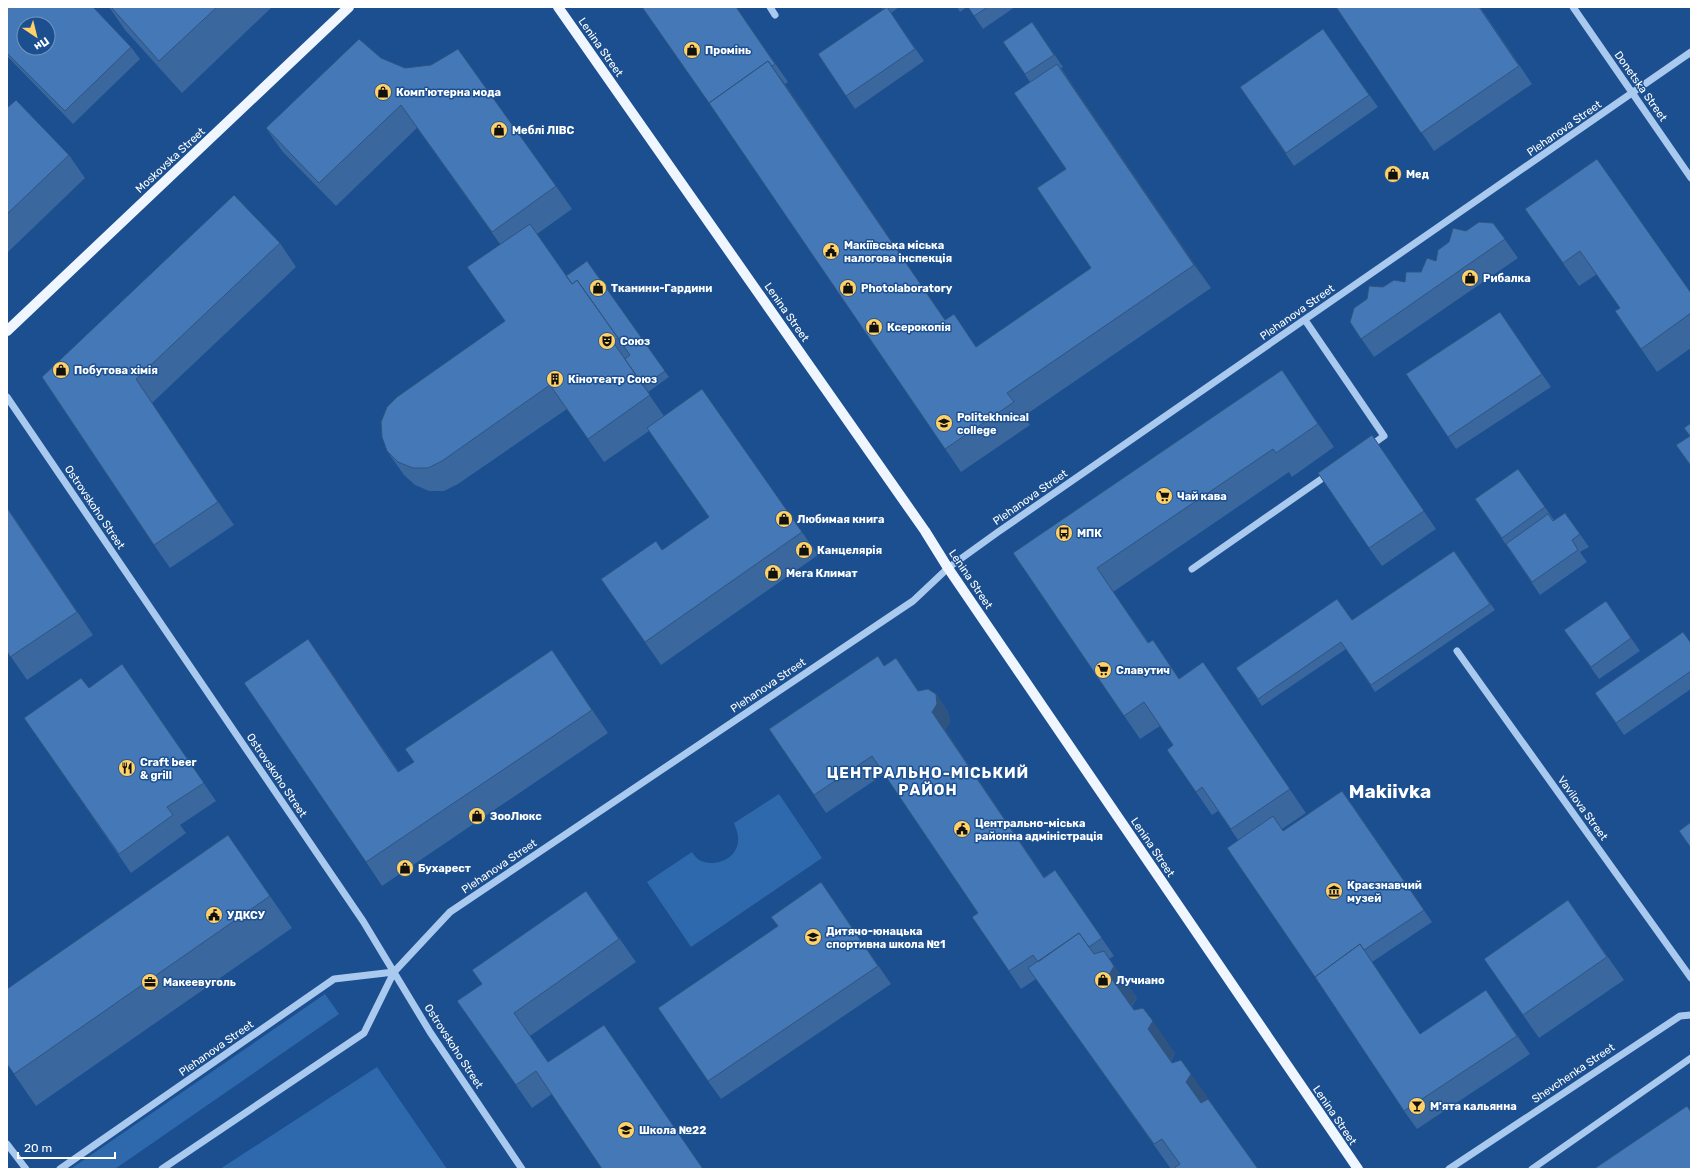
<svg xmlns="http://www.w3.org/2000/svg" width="1698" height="1176" viewBox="0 0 1698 1176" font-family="Rubik,sans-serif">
<rect width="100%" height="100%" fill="#1b4f8f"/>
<path fill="#2e69ad" d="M779,794l43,64 -131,89 -44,-65 45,-30c2,3 5,7 9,9 15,6 35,-2 37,-19 1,-7 -2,-13 -4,-19z
M325,994l14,20 -224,155 -43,-1z
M377,1067l70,102h-227z"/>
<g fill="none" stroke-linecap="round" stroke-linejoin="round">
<path stroke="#a9c9ee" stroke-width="7" d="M770,7l5,8
M1573,7l118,171
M1305,320l79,116 -14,10
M7,397l356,524 67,111 92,137
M1192,569l138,-96
M1457,651l234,327
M7,1144l19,25
M60,1169l274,-190 60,-7
M162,1169l202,-136 30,-61 56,-60 445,-299 18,-12 35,-33 50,-36 693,-480
M1449,1169l231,-153 11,-1
M1532,1169l159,-111"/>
<path stroke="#f0f6ff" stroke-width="10" d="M558,7l367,524 23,37 410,601
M7,331l342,-324"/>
</g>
<path fill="#3a679d" d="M7,7l124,40 9,12 -67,65 -66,-68z
M109,7h163l-90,86 -57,-63z
M736,7l52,75 -3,2 160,236 32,27 114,-79 -25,-99 -36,-87 -27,-40 29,-20 31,45 -2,1 150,220 -187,128 6,9 -69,47 -252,-369z
M881,7h18l-8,6 33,48 -69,48 -37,-55 65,-44z
M957,7h10l-7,5z
M968,7h47l-32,22z
M1336,7h144l52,77 -98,67z
M1323,29l55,78 -84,59 -54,-79z
M381,58l175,128 16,23 -35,25 29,42 21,-15 82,116 -21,15 -19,-26 35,50 38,-27 116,166 -157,110 -60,-86 61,-29 47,-33 -60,-86 -45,31 -37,-53 -109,75 -14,7h-15l-14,-6 -11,-10 -17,-24 118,-130 -5,-77 -83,-116 -81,78 -54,-55 -16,-23z
M7,108l62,47 16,23 -78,75z
M1525,209l166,84v55l-34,24 -42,-61 5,-3 -23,-34 -18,12z
M1493,223l25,35 -144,99 -24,-35 33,-35 22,-5 16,-10 15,-11 30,-30z
M280,243l16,24 -144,136 82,122 -64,43 -16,-23 -112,-168z
M1500,312l51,75 -95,62 -8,-12z
M1282,370l52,77 -42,30 -3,-5 -176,120 36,51 30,36 24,-17 103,151 -24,16 1,2 68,-28 81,119 -60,40 48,72 79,-26 31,46 -113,75 -13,-18 -166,-271 -20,-29 -6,4 -16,-23 -23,-47 -13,-19 -20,13 -127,-186z
M1385,454l51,75 -54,37 -13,-18z
M1518,469l36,51 -1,1 12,-8 24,34 -9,5 7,10 -47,33 -65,-96z
M7,507l86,128 -66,45 -20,-29z
M1454,551l41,59 -120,82 -29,-43 -84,57 -26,-38 116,-48z
M1606,601l34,50 -41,28 -35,-49z
M308,639l91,133 169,-98 40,59 -226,153 -16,-24z
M1691,643v46l-67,46 -29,-42z
M122,664l94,137 -36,24 6,8 -55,40 -107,-155 65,-30z
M884,665l34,26 18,3 12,18 2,10 -5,8 99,147 11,-7 59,86 -5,3 28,39 -5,8 2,4 41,43 -4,8 1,2 42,43 -1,1 45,62h-87l-135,-190 -15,10 -12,-18 -31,-58 -94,-139 -58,39 -12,-18z
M228,835l64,93 -256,178 -29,-42z
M821,882l70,102 -170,115 -13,-18 70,-155z
M586,891l50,71 -106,74 22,58 -20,14 -75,-107 25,-17z
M1568,900l56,80 -85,58 -55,-79z"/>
<path fill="#305480" d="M768,61l17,23 176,259 -16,-23z
M1057,64l17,23 137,201 -17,-23z
M1500,312l9,12 42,63 -9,-13z
M1282,370l16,24 36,53 -16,-23z
M136,379l16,24 82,122 -16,-23z
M7,507l86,128 -86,-127z
M308,639l17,23 89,134 -16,-24z
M552,650l16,24 40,59 -16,-23z
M1203,662l17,24 86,127 -16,-24z
M936,694l12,18 2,10 -5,8 111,166 -124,-184z
M1114,966l23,32 -6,8 -22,-31z
M1486,990l13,18 31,46 -13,-18z
M1153,1021l22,32 -5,8 -22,-32z
M1191,1074l23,32 -5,8 -23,-32z"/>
<path fill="#4478b7" stroke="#305480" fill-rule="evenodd" d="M7,7h86l38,40 -66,64 -58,-58zM24,24h24v24h-24z
M111,7h106l-58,54z
M642,7h94l39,57 -3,2 -4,-5 -59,42z
M887,7l28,42 -69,47 -28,-42z
M968,7h20l-14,9z
M1336,7h143l40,59 -98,67z
M1032,22l22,33 -29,19 -22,-32z
M1323,29l46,66 -83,58 -46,-66z
M359,39l22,19 24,10 26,-3 27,-16 98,137 -64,46 -91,-127 -82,78 -53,-55z
M768,61l177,259 9,-6 22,33 115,-79 -54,-80 29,-19 -52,-76 43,-29 137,201 -187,128 7,9 -69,47 -236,-346z
M16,100l53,55 -62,59v-106z
M1597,159l94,134v20l-50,36 -26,-38 5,-3 -40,-57 -17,12 -38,-54z
M234,195l46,48 -144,136 82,123 -64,43 -112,-168z
M1479,222l14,1 12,16 -144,100 -11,-17 4,-14 13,-9 2,-13 14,1 11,-7 11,2 1,-10h15l6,-14 9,3 2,-11 11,-8 4,-14 13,3z
M530,224l42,60 5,-4 41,58 -5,4 37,53 -62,44 -38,-54 -108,76 -14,7h-15l-15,-6 -11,-11 -5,-14 -1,-15 6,-15 10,-10 108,-76 -38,-54z
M587,261l78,110 -22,15 -18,-27 5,-4 -53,-75 -5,4 -6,-8z
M1500,312l42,62 -94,63 -42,-63z
M1282,370l36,54 -42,29 -3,-4 -176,119 51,75 5,-3 26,39 24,-17 87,127 -59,40 -29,-42 -6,5 -29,-42 6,-5 -29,-43 -20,14 -111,-163z
M702,389l100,143 -157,110 -44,-63 55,-38 6,9 47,-33 -62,-89z
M1691,423v43l-15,-21 14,-9 -6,-8z
M1372,435l52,76 -55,37 -51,-75z
M1518,469l27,38 -43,31 -27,-39z
M7,508l70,104 -67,45 -3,-6z
M1565,513l15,21 -8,6 6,10 -46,32 -26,-38 42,-30 5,7z
M1454,551l36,53 -119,81 -30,-43 -83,57 -22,-31 101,-69 15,21z
M1606,601l25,37 -40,29 -27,-37z
M1683,632l8,11v28l-75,52 -21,-30z
M308,639l90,133 16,-10 -9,-13 147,-99 40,60 -226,152 -122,-179z
M878,656l6,10 12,-8 22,33 10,-2 8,5 1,10 -5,8 112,166 11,-8 47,68 -13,9 -10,-14 -41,29 -5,-7 -24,16 -37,-54 6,-4 -106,-157 -58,39 -45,-66z
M122,664l82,119 -37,24 6,8 -54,39 -95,-136 57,-40 8,10z
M1342,791l82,119 -60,40 -4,-6 -45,33 -88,-129 46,-32 10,15z
M1691,822v26l-12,-17z
M228,835l42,61 -256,178 -7,-10v-75z
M821,882l57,84 -170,115 -50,-73 120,-82 -7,-9z
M586,891l33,48 -105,74 34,49 56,-37 99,144h-101l-66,-98 -20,14 -59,-84 25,-17 -10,-14z
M1568,900l39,57 -84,58 -39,-56z
M1079,933l15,21 10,-3 10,15 -5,9 25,35 9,-2 10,13 -5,8 24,34 9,-3 10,14 -5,8 15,21 7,-4 50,70h-85l7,-5 -18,-25 -8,5 -126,-176z
M1360,944l60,90 66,-44 31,46 -113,75 -89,-134z
M1687,1106l4,6v57h-97z"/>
<defs>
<g id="shop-disc" transform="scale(0.9)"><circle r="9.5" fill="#ffd166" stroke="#1b4f8f"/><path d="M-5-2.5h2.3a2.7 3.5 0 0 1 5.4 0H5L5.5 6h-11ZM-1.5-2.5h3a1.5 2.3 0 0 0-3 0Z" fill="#111"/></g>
<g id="civic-disc" transform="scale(0.9)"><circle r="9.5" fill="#ffd166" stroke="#1b4f8f"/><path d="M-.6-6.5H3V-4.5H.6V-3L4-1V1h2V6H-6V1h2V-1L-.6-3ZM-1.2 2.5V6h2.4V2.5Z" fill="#111"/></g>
<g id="theatre-disc" transform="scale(0.9)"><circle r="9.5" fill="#ffd166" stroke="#1b4f8f"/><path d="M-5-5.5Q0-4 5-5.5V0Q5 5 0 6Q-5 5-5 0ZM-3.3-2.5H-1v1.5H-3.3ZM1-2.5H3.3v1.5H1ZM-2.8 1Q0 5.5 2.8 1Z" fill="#111"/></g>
<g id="building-disc" transform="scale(0.9)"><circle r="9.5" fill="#ffd166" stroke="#1b4f8f"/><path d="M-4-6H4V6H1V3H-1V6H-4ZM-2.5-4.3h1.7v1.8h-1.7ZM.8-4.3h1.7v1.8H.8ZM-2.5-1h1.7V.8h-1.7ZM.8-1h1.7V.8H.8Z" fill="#111"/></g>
<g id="university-disc" transform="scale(0.9)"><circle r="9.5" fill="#ffd166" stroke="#1b4f8f"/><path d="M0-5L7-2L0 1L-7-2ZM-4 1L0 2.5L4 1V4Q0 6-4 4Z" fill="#111"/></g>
<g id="supermarket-disc" transform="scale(0.9)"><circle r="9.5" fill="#ffd166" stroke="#1b4f8f"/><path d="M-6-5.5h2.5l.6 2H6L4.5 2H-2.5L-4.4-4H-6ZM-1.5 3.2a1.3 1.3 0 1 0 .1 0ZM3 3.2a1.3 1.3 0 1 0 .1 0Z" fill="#111"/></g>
<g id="bus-disc" transform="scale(0.9)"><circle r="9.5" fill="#ffd166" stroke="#1b4f8f"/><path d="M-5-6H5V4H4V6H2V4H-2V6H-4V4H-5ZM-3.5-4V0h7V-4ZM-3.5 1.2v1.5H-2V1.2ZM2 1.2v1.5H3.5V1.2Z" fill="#111"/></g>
<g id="restaurant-disc" transform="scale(0.9)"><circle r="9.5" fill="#ffd166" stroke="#1b4f8f"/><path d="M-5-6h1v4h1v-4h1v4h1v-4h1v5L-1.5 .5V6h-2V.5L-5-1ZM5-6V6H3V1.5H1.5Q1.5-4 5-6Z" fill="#111"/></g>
<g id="museum-disc" transform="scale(0.9)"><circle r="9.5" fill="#ffd166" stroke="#1b4f8f"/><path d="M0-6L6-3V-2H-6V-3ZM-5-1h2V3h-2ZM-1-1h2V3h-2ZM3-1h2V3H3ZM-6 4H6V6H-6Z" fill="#111"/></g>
<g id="school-disc" transform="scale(0.9)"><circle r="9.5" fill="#ffd166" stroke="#1b4f8f"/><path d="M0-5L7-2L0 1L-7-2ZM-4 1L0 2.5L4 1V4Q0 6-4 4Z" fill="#111"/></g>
<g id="office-disc" transform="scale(0.9)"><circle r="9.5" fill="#ffd166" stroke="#1b4f8f"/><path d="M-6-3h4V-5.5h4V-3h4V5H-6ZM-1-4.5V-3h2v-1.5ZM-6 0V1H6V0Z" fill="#111"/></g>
<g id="bar-disc" transform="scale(0.9)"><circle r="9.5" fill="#ffd166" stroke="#1b4f8f"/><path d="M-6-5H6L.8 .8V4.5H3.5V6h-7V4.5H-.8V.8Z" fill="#111"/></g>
</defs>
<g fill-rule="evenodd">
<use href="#shop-disc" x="692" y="50"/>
<use href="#shop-disc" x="383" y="92"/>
<use href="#shop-disc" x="499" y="130"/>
<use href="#shop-disc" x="1393" y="174"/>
<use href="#civic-disc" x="831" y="251"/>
<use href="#shop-disc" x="1470" y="278"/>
<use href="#shop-disc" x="598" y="288"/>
<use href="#shop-disc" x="848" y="288"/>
<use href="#shop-disc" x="874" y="327"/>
<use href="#theatre-disc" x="607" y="341"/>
<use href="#shop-disc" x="61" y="370"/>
<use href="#building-disc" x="555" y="379"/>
<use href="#university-disc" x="944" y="423"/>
<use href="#supermarket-disc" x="1164" y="496"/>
<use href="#shop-disc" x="784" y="519"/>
<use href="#bus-disc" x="1064" y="533"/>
<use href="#shop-disc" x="804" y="550"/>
<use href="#shop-disc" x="773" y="573"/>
<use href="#supermarket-disc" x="1103" y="670"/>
<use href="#restaurant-disc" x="127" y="768"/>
<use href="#shop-disc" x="477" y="816"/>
<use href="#civic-disc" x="962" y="829"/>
<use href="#shop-disc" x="405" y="868"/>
<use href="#museum-disc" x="1334" y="891"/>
<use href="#civic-disc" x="214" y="915"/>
<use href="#school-disc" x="813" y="937"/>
<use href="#shop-disc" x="1103" y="980"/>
<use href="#office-disc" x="150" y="982"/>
<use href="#bar-disc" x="1417" y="1106"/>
<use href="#school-disc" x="626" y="1130"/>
</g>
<g text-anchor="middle" stroke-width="3" stroke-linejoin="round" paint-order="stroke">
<g font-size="11" fill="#fff" stroke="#1b4f8f">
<text transform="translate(601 47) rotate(55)" y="4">Lenina Street</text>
<text transform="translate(1641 86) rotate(55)" y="4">Donetska Street</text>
<text transform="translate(1564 128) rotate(-35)" y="4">Plehanova Street</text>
<text transform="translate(170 160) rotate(-43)" y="4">Moskovska Street</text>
<text transform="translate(787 312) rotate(55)" y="4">Lenina Street</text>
<text transform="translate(1297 312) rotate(-35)" y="4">Plehanova Street</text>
<text transform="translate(1030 497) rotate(-35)" y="4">Plehanova Street</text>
<text transform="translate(95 507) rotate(56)" y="4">Ostrovskoho Street</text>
<text transform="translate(971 579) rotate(56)" y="4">Lenina Street</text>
<text transform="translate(768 685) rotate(-34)" y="4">Plehanova Street</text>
<text transform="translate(277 775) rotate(56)" y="4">Ostrovskoho Street</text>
<text transform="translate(1583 808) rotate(54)" y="4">Vavilova Street</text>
<text transform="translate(1153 847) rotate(56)" y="4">Lenina Street</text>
<text transform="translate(499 866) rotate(-34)" y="4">Plehanova Street</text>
<text transform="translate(454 1046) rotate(57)" y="4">Ostrovskoho Street</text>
<text transform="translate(216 1048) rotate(-35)" y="4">Plehanova Street</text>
<text transform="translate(1573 1073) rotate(-34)" y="4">Shevchenka Street</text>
<text transform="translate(1335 1115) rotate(56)" y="4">Lenina Street</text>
</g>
<g font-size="11" font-weight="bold" fill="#fff" stroke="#1b4f8f" text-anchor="start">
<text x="705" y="54">Промінь</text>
<text x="396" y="96">Комп'ютерна мода</text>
<text x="512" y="134">Меблі ЛІВС</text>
<text x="1406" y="178">Мед</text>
<text x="844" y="249">Макіївська міська<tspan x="844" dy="13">налогова інспекція</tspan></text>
<text x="1483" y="282">Рибалка</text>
<text x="611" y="292">Тканини-Гардини</text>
<text x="861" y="292">Photolaboratory</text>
<text x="887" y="331">Ксерокопія</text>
<text x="620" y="345">Союз</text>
<text x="74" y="374">Побутова хімія</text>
<text x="568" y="383">Кінотеатр Союз</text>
<text x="957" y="421">Politekhnical<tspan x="957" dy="13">college</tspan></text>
<text x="1177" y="500">Чай кава</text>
<text x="797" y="523">Любимая книга</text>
<text x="1077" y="537">МПК</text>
<text x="817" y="554">Канцелярія</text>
<text x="786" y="577">Мега Климат</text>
<text x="1116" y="674">Славутич</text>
<text x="140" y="766">Craft beer<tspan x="140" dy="13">&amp; grill</tspan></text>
<text x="490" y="820">ЗооЛюкс</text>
<text x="975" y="827">Центрально-міська<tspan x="975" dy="13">районна адміністрація</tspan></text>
<text x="418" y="872">Бухарест</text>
<text x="1347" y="889">Краєзнавчий<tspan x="1347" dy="13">музей</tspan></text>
<text x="227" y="919">УДКСУ</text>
<text x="826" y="935">Дитячо-юнацька<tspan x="826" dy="13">спортивна школа №1</tspan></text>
<text x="1116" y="984">Лучиано</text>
<text x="163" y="986">Макеевуголь</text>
<text x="1430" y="1110">М'ята кальянна</text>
<text x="639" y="1134">Школа №22</text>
</g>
<g font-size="15" font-weight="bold" letter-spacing="1" fill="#fff" stroke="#1b4f8f">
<text x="928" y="778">ЦЕНТРАЛЬНО-МІСЬКИЙ<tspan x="928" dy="17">РАЙОН</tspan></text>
</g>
<g font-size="19" font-weight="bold" fill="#fff" stroke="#1b4f8f">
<text x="1390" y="798">Makiivka</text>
</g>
</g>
<rect width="1698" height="1176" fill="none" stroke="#ffffff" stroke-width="16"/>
<g transform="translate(36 36) rotate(145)"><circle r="19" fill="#1b4f8f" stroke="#7695bc"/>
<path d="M0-3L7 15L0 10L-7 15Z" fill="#ffd166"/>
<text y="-6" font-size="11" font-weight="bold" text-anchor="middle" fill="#ffffff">Пн</text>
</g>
<path d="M18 1152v6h97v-6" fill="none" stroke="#ffffff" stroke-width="2"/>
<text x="24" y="1152" font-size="12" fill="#ffffff" stroke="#1b4f8f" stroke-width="3" paint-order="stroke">20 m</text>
</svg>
